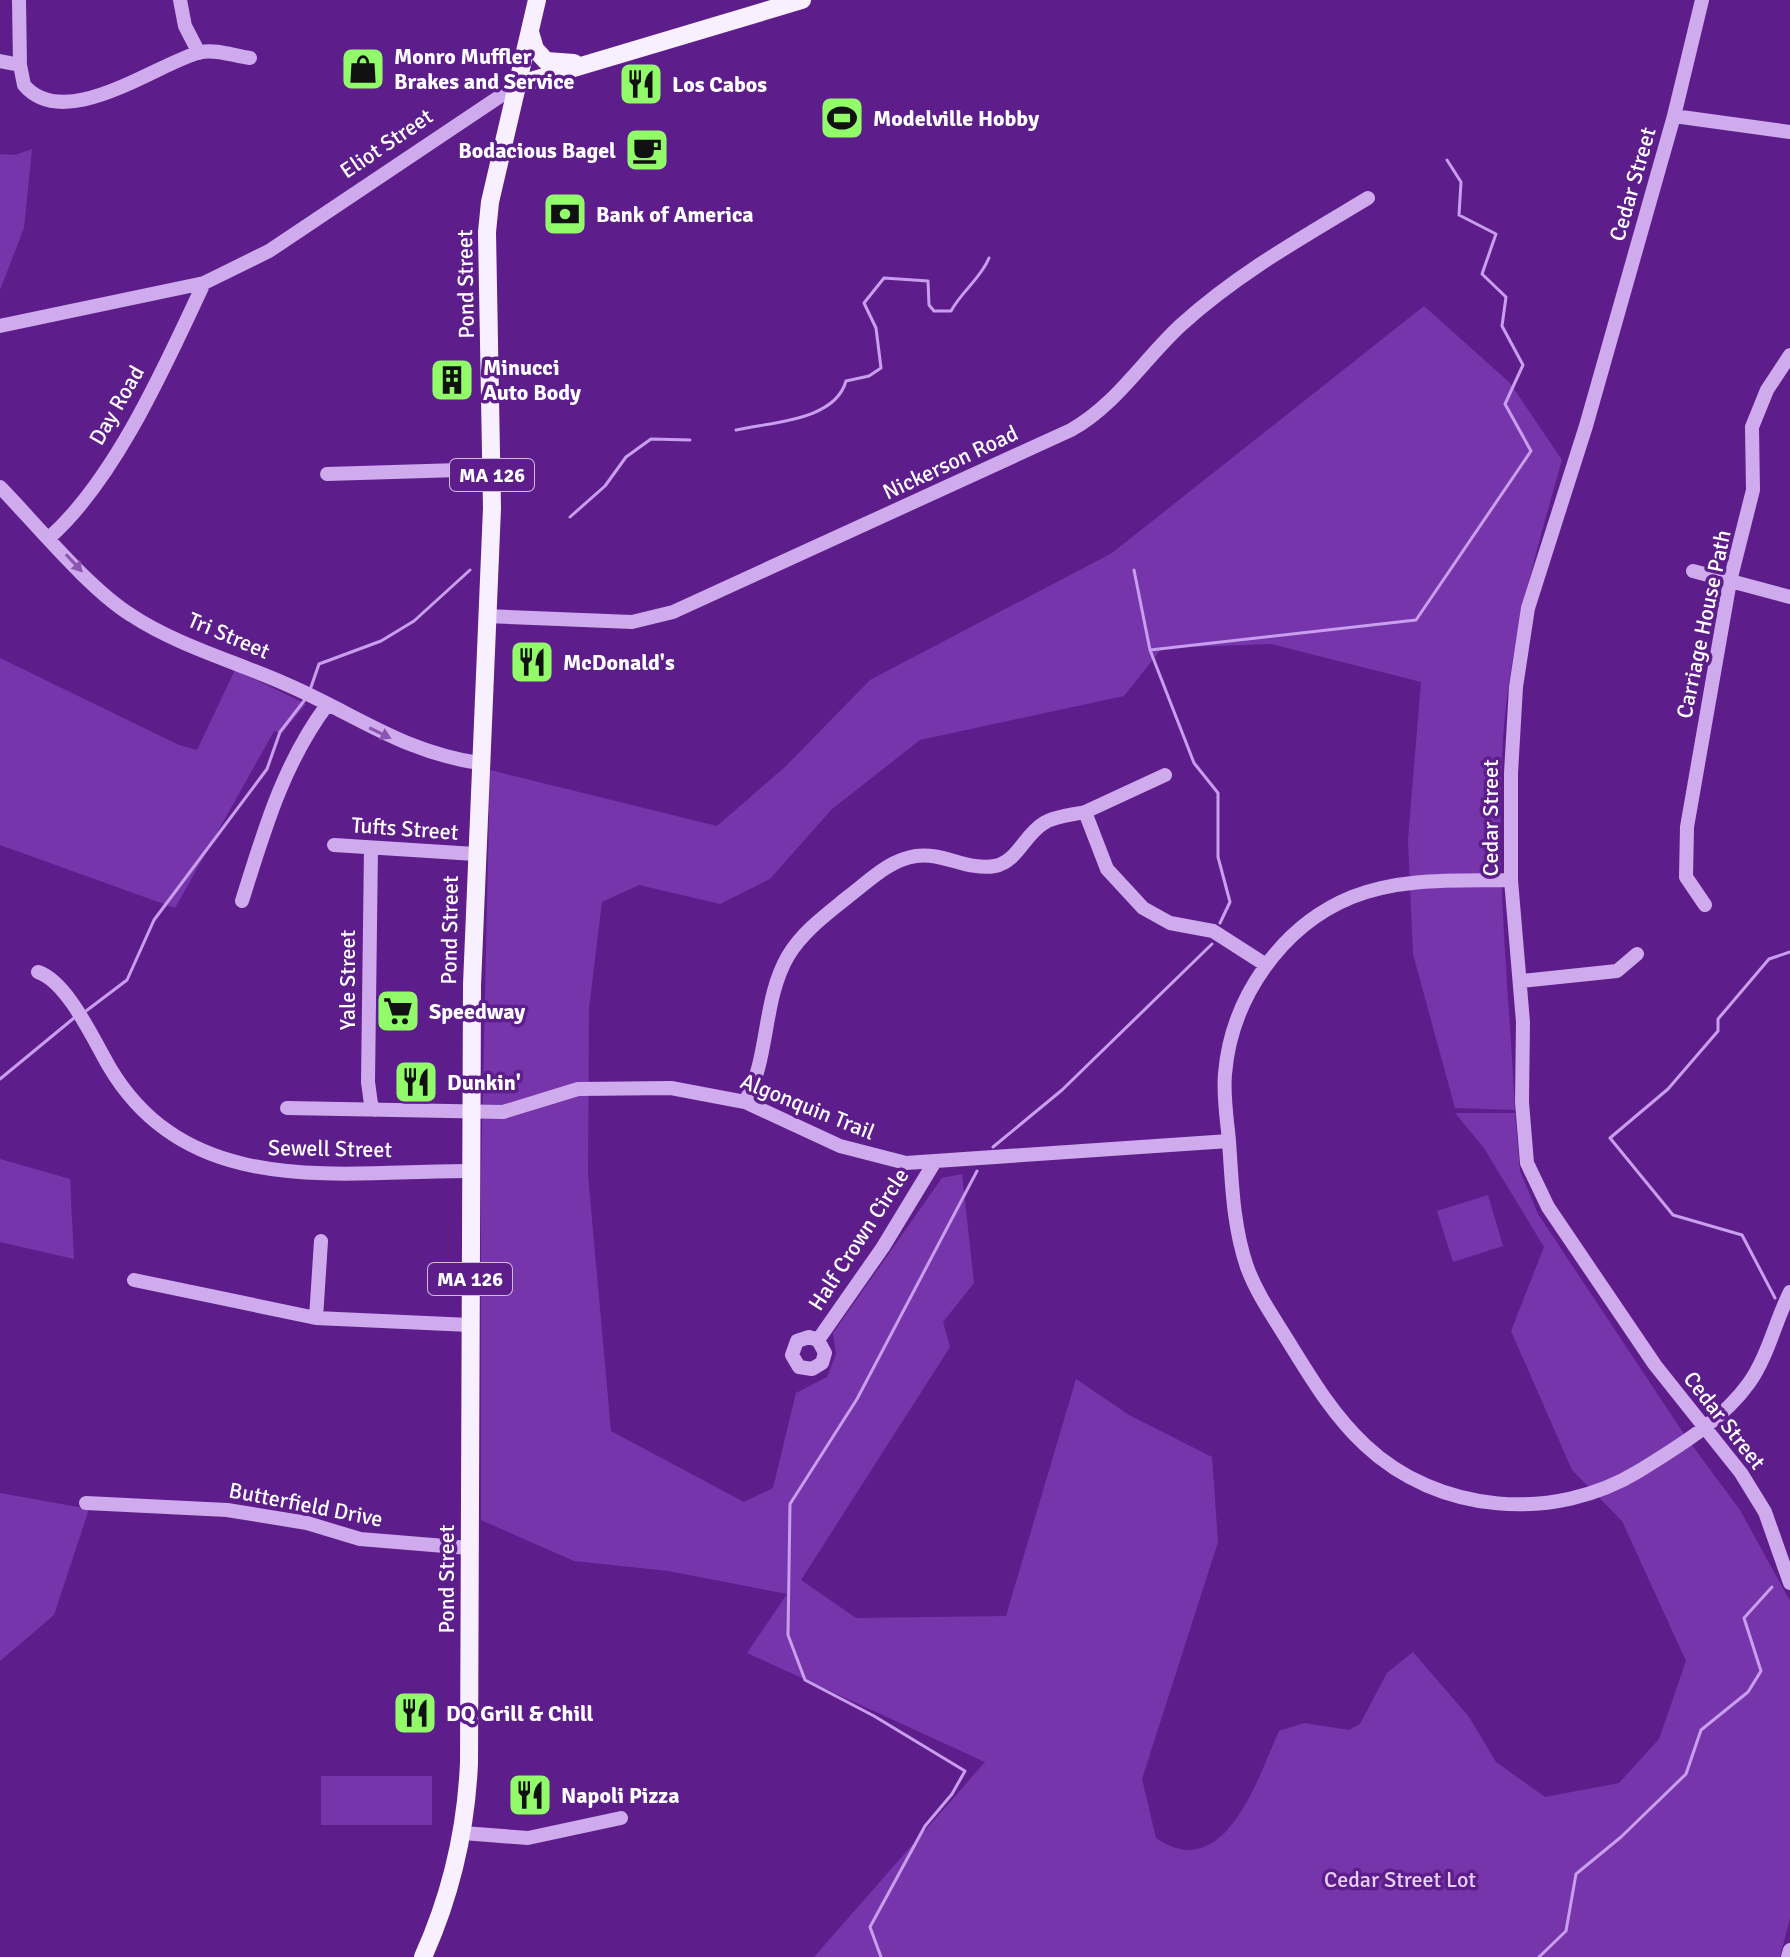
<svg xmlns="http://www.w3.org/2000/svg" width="1790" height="1957" viewBox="0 0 1790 1957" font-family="Signika,sans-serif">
<rect width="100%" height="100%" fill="#5d1e8c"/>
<path fill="#7735ab" d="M32,149l-8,79 -24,62v-136l15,1z
M1424,306l86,77 52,77c-28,98 -56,195 -60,298 -6,117 7,235 13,352l-60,-2 -42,-154 -5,-114 13,-158 -150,-38 -109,4 -38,48 -204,44 -88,69 -62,70 -50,25 -81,-19 -37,17 -13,106 -1,167 23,256 133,71 29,-14 23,-95 31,-16 9,-23 -3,-21 109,-155 20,-4 12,109 -31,39 7,25 -149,233 55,38 150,-2 70,-237 53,36 83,42 6,85 -76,237 14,59c69,48 102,-61 123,-107l25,-8 45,7 11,-6 27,-51 26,-21 56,65 27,45 49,35 74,-14 40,-44 27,-78 -64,-140 -50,-51 -61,-139 33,-84 -60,-99 -29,-35h60l5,58 18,43 148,223 54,73 50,91v317l-10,39h-966l171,-195 -238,-109 40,-59 -119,-23 -94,-10 -93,-41v-341l9,-409 227,56 69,-60 84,-86 242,-127z
M0,658l179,87 18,5 38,-80 71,34 -25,30 -7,-3 -99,177 -175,-63z
M0,1159l70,20 4,80 -74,-17z
M1488,1195l15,51 -50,16 -16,-51z
M0,1493l89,16 -35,106 -54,46z
M321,1776h111v49h-111z"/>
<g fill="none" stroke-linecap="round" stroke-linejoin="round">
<path stroke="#c99eee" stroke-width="3" d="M736,430c35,-8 99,-9 110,-49l23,-5 12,-8 -5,-40 -12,-25 20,-25 44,3 1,24 5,6h17c11,-20 30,-33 38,-53
M570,517l35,-31 21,-29 25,-18 39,1
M1134,570l16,80 44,113 24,30v64l12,45 -10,21
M1150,650l266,-30 115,-169 -26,-47 18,-39 -21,-39 4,-29 -24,-23 14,-40 -37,-19 2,-33 -14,-22
M310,690l9,-26 62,-23 33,-20 56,-51
M86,1011l41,-31 27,-60 113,-151 13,-37 27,-35
M0,1079l74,-61
M993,1147l69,-57 150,-146
M1775,1298l-33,-63 -69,-20 -63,-77 58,-49 50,-58v-12l51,-60 21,-7
M881,1957l-11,-30 55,-101 27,-32 13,-23 -91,-55 -69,-36 -17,-45 2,-131 67,-105 120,-228
M1539,1957l27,-26 10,-57 45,-37 65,-63 15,-44 47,-38 13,-21 -17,-53 28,-31"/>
<path stroke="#cfaaec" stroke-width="14" d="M19,0l1,65 4,20c41,49 135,-23 177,-33 16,-3 33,4 49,6
M180,0l5,26 14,27
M1702,0l-28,116 -88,310 -58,182 -12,79 -5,86v107l12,142 -1,80 5,61 21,44 107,158 86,108 24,39 25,71
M0,61l20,4
M1674,116l116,16
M0,326l204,-43 65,-32 248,-166
M327,474l165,-5
M0,487c37,38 88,101 131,128 47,31 106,47 157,70 67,29 115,67 191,78
M50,537c66,-59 116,-173 154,-254
M1693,571l97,26
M486,616l146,6 41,-10 398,-182c45,-25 73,-71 110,-105 56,-51 122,-88 187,-127
M1165,775l-80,37 22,57 36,39 27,15 43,8 53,34
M334,845l141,9
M371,848l-3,234 3,22 4,6
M1511,880c-53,1 -109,-3 -159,17 -71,29 -121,102 -127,177 -2,22 2,45 4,67 3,43 4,85 18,126 11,30 30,55 46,82 21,34 42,68 72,96 73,69 189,78 274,26 37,-23 84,-51 110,-88 19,-27 26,-61 41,-91
M242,901c22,-70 41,-137 85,-196
M1705,905l-19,-28 1,-50 43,-246 23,-91 -1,-63 15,-37 23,-35
M38,972c30,10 56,69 72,96 79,132 229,103 360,103
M1521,981l96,-10 20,-17
M745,1102c25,-45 17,-101 43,-146 15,-25 39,-42 61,-60 21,-16 40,-36 67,-40 27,-4 52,15 79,10 22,-4 29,-31 49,-43 11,-7 28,-8 41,-11
M287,1108l216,4 75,-23 93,-1 74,14 95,44 66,17 323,-22
M134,1280l182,38 154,7
M316,1318l5,-77
M818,1340l7,13 -3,10 -10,6 -13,-2 -7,-12 5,-14 12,-4 9,3 65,-93 51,-84
M86,1503l141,7 80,13 53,16 109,9
M463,1833l65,5 93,-20
M1788,1957l2,-7"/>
<path stroke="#f9f0ff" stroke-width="18" d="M530,32l5,17 11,12 28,2
M517,85l285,-85
M423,1957c28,-62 43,-126 46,-194l3,-778 20,-477 -5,-276 3,-30 47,-202"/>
</g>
<defs><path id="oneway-solid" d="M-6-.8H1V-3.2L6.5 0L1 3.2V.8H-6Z" transform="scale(2)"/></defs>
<g fill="#8b56b2">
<use href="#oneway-solid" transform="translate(74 563) rotate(47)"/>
<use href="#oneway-solid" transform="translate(380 733) rotate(26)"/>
</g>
<defs>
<g id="shop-square" transform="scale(2.3)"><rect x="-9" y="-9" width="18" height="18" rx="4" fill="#92fb69" stroke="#5d1e8c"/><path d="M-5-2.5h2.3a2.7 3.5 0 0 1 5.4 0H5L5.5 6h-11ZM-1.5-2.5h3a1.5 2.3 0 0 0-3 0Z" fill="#111"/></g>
<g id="restaurant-square" transform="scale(2.3)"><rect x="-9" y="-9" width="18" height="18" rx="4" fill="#92fb69" stroke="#5d1e8c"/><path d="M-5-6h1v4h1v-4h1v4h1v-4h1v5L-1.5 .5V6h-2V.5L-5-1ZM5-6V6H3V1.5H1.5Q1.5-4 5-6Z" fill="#111"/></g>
<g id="stadium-square" transform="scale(2.3)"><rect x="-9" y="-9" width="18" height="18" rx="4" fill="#92fb69" stroke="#5d1e8c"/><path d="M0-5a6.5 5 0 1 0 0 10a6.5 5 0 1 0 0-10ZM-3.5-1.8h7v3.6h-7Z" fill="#111"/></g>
<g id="cafe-square" transform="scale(2.3)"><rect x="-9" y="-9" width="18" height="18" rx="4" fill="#92fb69" stroke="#5d1e8c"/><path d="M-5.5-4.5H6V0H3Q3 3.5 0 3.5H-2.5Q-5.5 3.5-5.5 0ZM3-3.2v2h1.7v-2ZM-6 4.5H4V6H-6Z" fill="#111"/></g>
<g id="bank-square" transform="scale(2.3)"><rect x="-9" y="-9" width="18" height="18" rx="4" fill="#92fb69" stroke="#5d1e8c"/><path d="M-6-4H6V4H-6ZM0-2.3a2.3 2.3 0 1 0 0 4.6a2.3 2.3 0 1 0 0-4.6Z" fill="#111"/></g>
<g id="building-square" transform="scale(2.3)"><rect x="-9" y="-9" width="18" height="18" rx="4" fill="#92fb69" stroke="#5d1e8c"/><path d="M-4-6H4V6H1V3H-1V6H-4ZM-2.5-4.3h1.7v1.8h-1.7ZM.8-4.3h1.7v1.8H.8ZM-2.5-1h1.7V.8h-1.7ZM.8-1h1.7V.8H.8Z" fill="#111"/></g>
<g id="supermarket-square" transform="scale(2.3)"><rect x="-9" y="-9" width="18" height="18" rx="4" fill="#92fb69" stroke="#5d1e8c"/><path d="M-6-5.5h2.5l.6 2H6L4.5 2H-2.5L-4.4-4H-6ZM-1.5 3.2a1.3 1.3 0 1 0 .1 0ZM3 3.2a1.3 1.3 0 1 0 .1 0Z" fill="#111"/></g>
</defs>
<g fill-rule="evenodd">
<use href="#shop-square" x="363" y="69"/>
<use href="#restaurant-square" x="641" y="84"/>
<use href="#stadium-square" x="842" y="118"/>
<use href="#cafe-square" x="647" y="150"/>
<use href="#bank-square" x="565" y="214"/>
<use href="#building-square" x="452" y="380"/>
<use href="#restaurant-square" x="532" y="662"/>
<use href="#supermarket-square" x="398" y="1011"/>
<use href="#restaurant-square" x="416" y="1082"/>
<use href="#restaurant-square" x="415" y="1713"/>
<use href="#restaurant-square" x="530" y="1795"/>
</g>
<g text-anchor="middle" stroke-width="7" stroke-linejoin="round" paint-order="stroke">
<g fill="#5d1e8c" stroke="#cebcdc" stroke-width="2">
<rect x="450" y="459" width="84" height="32" rx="6"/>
<rect x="428" y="1263" width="84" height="32" rx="6"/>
</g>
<g font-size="20" font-weight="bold" fill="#fff">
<text x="492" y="482">MA 126</text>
<text x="470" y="1286">MA 126</text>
</g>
<g font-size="22" font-weight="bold" fill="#fff" stroke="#5d1e8c" text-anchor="start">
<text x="394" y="64">Monro Muffler<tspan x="394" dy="25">Brakes and Service</tspan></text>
<text x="672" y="92">Los Cabos</text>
<text x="873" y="126">Modelville Hobby</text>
<text x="616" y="158" text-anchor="end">Bodacious Bagel</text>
<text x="596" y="222">Bank of America</text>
<text x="483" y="375">Minucci<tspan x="483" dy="25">Auto Body</tspan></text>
<text x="563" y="670">McDonald's</text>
<text x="429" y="1019">Speedway</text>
<text x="447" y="1090">Dunkin'</text>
<text x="446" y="1721">DQ Grill &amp; Chill</text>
<text x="561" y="1803">Napoli Pizza</text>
</g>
<g font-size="22" fill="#fff" stroke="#5d1e8c">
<text transform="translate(386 143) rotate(-34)" y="8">Eliot Street</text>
<text transform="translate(1632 184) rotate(-74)" y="8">Cedar Street</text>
<text transform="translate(465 284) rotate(-91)" y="8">Pond Street</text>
<text transform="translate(116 405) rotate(-60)" y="8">Day Road</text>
<text transform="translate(950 462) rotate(-25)" y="8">Nickerson Road</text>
<text transform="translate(1703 624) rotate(-78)" y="8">Carriage House Path</text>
<text transform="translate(229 635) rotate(23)" y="8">Tri Street</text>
<text transform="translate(1490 818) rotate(-90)" y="8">Cedar Street</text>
<text transform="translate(405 828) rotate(4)" y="8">Tufts Street</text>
<text transform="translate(449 930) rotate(-89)" y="8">Pond Street</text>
<text transform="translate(347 980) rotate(-90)" y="8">Yale Street</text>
<text transform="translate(808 1106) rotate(22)" y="8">Algonquin Trail</text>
<text transform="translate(330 1148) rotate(1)" y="8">Sewell Street</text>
<text transform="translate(858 1239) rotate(-57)" y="8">Half Crown Circle</text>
<text transform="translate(1725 1420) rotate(52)" y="8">Cedar Street</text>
<text transform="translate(306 1504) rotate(11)" y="8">Butterfield Drive</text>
<text transform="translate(446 1579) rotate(-90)" y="8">Pond Street</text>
</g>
<g font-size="22" fill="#e7d0f9" stroke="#5d1e8c">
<text x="1400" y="1887">Cedar Street Lot</text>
</g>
</g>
</svg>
